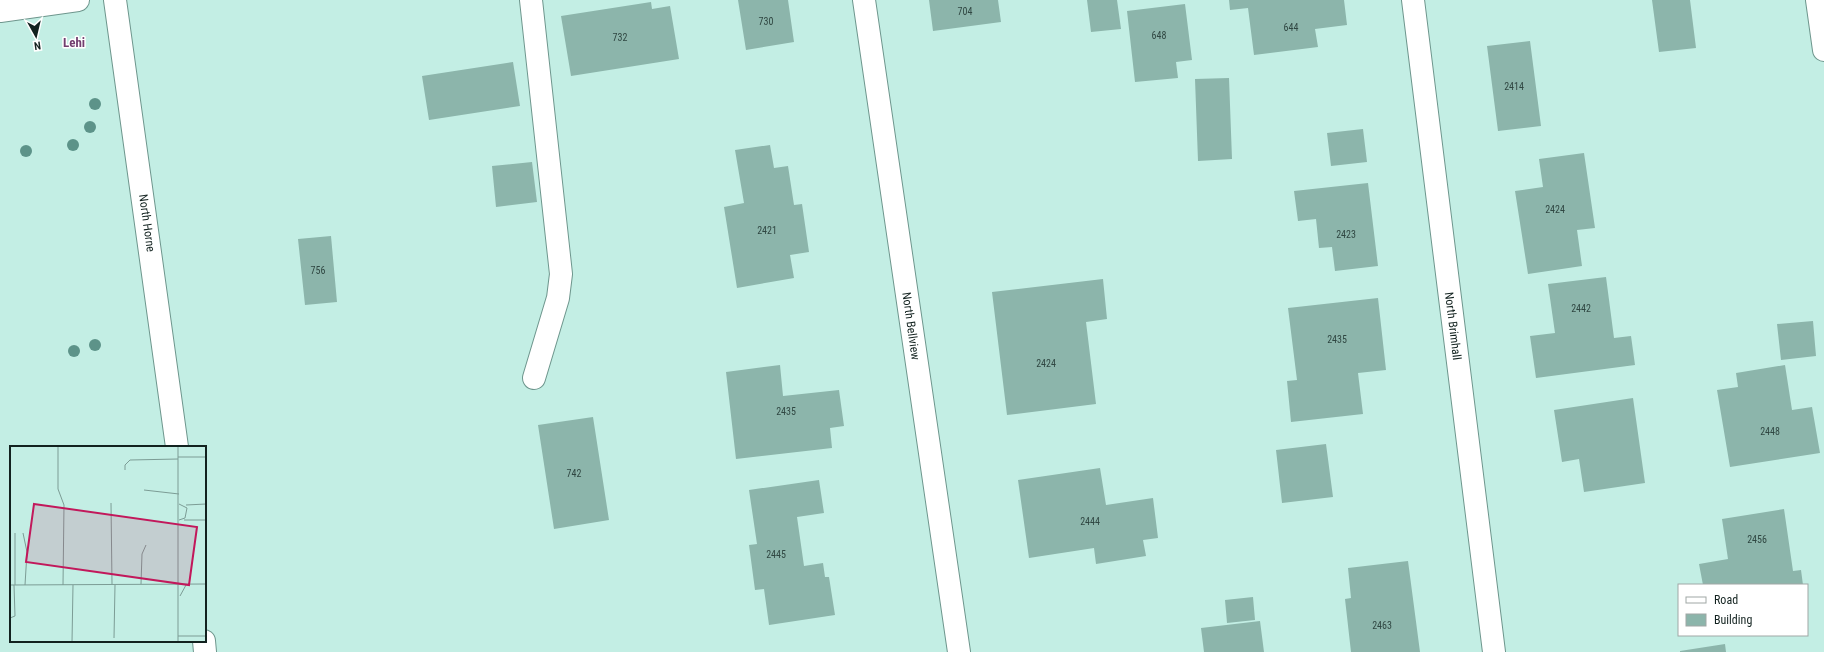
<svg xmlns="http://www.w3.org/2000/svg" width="1824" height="652" viewBox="0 0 1824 652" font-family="'Roboto Condensed',sans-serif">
<rect width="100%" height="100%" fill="#c3eee4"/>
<path fill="#8cb5ab" d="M738,0h50l6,42 -48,8z
M929,0h69l3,22 -68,9z
M1087,0h30l4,29 -30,3z
M1229,0h115l3,25 -32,4 3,18 -64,8 -6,-47 -18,2z
M1652,0h38l6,48 -37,4z
M651,2l1,7 18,-3 9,53 -108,17 -10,-60z
M1185,4l7,56 -16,2 2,16 -43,4 -8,-71z
M1530,41l11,85 -43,5 -11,-85z
M513,62l7,44 -91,14 -7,-44z
M1229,78l3,81 -34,2 -3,-82z
M1363,129l4,33 -36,4 -4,-33z
M770,145l4,23 14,-2 6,39 8,-1 7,48 -19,3 4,23 -57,10 -13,-81 20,-4 -9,-53z
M1584,153l11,75 -18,2 5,36 -54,8 -13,-83 28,-4 -4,-28z
M532,162l5,40 -41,5 -4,-41z
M1368,183l10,83 -43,5 -3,-24 -13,1 -3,-29 -18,2 -4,-30z
M331,236l6,66 -32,3 -7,-66z
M1606,277l8,61 17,-2 4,29 -99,13 -6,-42 25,-3 -7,-49z
M1103,279l4,40 -21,3 10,82 -89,11 -15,-123z
M1378,298l8,72 -28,3 5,41 -72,8 -4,-41 10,-1 -9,-72z
M1813,321l3,35 -35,4 -4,-36z
M780,365l3,31 56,-6 5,36 -14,2 2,20 -96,11 -10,-87z
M1785,365l7,45 20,-3 8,46 -90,14 -13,-77 21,-3 -2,-14z
M1633,398l12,85 -61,9 -5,-33 -17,3 -8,-52z
M593,417l16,103 -55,9 -16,-104z
M1326,444l7,53 -51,6 -6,-53z
M1100,468l6,37 47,-7 5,40 -15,2 3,16 -50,8 -2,-16 -65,10 -11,-78z
M819,480l5,33 -27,4 7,49 19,-3 2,14h4l6,38 -66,10 -5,-36 -9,1 -6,-45 8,-1 -8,-54z
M1784,509l9,62 8,-1 2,15h-100l-4,-21 29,-5 -6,-40z
M1408,561l12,91h-69l-6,-53 6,-1 -3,-30z
M1253,597l2,23 -28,3 -2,-23z
M1260,621l4,31h-60l-3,-24z
M1725,644l1,8h-46v-1z"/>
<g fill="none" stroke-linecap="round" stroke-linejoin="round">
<g stroke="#6e968d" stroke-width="24">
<path id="minor" d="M115,0l62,447
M531,0l30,274 -3,24 -24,80
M864,0l95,652
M1413,0l81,652
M1817,0l7,50
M0,11l78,-11
M204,641l1,11"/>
</g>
<use href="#minor" stroke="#fff" stroke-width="22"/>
</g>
<g fill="#5d9389">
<circle cx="95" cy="104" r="6"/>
<circle cx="90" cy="127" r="6"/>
<circle cx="73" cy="145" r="6"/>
<circle cx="26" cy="151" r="6"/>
<circle cx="95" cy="345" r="6"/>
<circle cx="74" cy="351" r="6"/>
</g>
<g text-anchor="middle" stroke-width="3" stroke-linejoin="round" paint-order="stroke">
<g font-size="10" fill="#304742">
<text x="965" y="15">704</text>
<text x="766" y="25">730</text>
<text x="1291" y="31">644</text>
<text x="1159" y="39">648</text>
<text x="620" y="41">732</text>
<text x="1514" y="90">2414</text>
<text x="1555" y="213">2424</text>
<text x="767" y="234">2421</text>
<text x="1346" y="238">2423</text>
<text x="318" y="274">756</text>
<text x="1581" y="312">2442</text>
<text x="1337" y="343">2435</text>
<text x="1046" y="367">2424</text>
<text x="786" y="415">2435</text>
<text x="1770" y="435">2448</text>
<text x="574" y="477">742</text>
<text x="1090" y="525">2444</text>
<text x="1757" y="543">2456</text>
<text x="776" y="558">2445</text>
<text x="1382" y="629">2463</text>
</g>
<g font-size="12" fill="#12221f" stroke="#fff">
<text transform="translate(147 223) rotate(82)" y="4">North Horne</text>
<text transform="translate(911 326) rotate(82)" y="4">North Bellview</text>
<text transform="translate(1453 326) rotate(83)" y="4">North Brimhall</text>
</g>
<g font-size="13" font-weight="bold" fill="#723e6f" stroke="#fff">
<text x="74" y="47">Lehi</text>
</g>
</g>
<g transform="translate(10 446)">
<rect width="196" height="196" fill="#c3eee4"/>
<path fill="none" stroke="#7c9c95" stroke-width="1" d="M48,0v43l6,16 -1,80M168,11h28M115,24v-5l5,-5 48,-1M134,44l35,4M101,57l1,81M169,58l8,4 -2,10 -6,2M176,59l20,-1M174,74h22M13,87l4,19 -2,33M131,138l1,-30 4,-9M0,139l196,-1M5,139v-52M170,150l6,-11M0,172l5,-2 -1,-31M168,190h28M104,192l1,-53M62,196l1,-57M168,196v-196"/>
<path fill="#c2185b" fill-opacity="0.15" stroke="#c2185b" stroke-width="2" d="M24,58l163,23 -8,58 -163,-23z"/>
<rect width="196" height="196" fill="none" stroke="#12221f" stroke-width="2"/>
</g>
<rect x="1678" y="584" width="130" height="52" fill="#ffffff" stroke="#a0a7a5"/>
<rect x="1686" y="597" width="20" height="6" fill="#ffffff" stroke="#a0a7a5"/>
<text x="1714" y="604" font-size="12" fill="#12221f">Road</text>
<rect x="1686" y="614" width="20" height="12" fill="#8cb5ab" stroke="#a0a7a5"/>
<text x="1714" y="624" font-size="12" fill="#12221f">Building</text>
<g transform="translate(36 36) rotate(172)" stroke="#ffffff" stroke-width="3" paint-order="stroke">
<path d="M0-3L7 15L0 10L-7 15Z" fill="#12221f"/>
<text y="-6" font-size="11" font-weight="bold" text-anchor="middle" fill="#12221f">N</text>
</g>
</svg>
